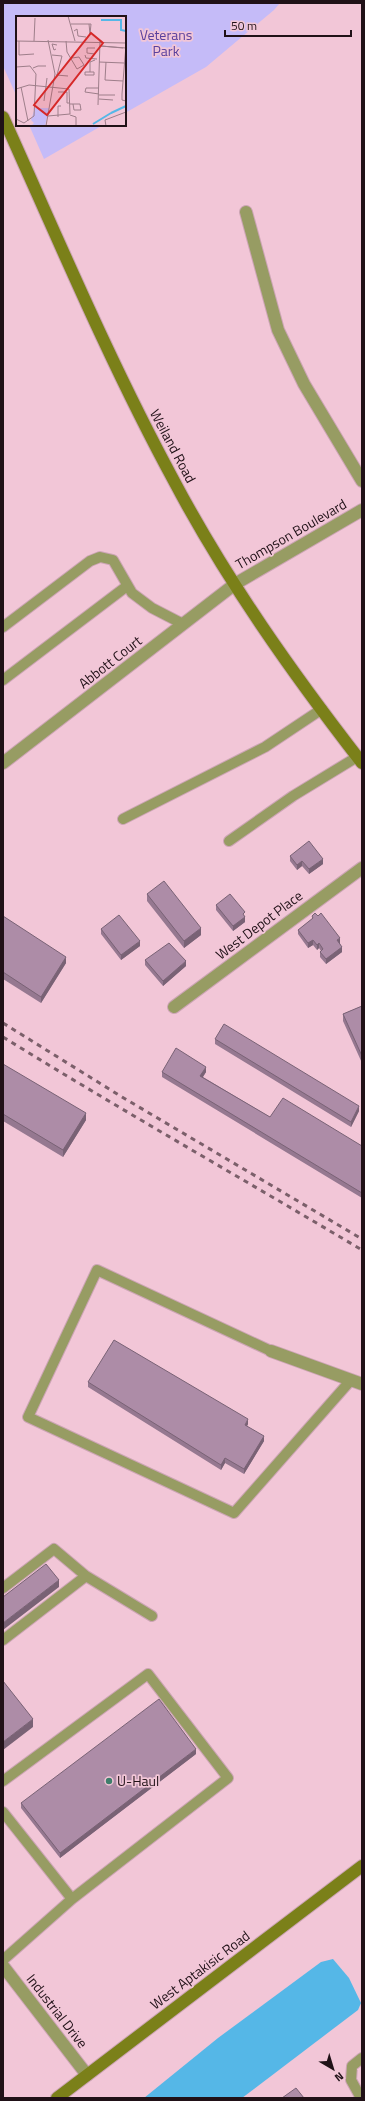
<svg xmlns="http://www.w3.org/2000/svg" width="365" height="2101" viewBox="0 0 365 2101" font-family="'Titillium Web',sans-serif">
<rect width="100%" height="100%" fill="#f2c6d7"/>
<path fill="#c5bbf8" d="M3,3h277l-6,7 -68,57 -81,46v-96h-108v80l-14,-31z
M29,125h74l-59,34z"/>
<path fill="#55b7e7" d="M333,1959l16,19 12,25 -3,7 -116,88h-98l74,-60 103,-76z"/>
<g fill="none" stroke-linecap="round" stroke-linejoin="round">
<g stroke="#cca5b4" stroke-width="12">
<path id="service" d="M3,627l87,-66 10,-4 13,3 19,33 20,15 31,16
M3,680l124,-94
M123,819l142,-72 57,-38
M229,841l64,-45 64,-39
M271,1351l-174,-81 -69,147 206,96 117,-133
M3,1588l51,-39 32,27
M3,1640l83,-64 66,40
M3,1781l145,-107 80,104 -156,121
M3,1812l69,87 -69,61
M361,2098l-10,-18 1,-14 10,-8"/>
</g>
<g stroke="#cca5b4" stroke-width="14">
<path id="minor" d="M246,212l32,118 26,54 58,97
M3,763l232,-179
M174,1007l188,-139
M271,1351l91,33
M3,1966l84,109"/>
</g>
<g stroke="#cca5b4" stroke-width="14">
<path id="tertiary" d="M235,584l127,-74"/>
</g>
<g stroke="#cca5b4" stroke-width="14">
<path id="secondary" d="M3,117c55,122 107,246 171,364 53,100 119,193 188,282
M57,2098l305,-232"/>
</g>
<use href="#service" stroke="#979c63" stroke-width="10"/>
<use href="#minor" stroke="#979c63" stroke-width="12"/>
<use href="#tertiary" stroke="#979c63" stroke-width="12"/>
<use href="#secondary" stroke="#7b8019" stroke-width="12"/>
<path stroke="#7b5f6a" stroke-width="3" stroke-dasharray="5 5" stroke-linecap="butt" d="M3,1023l119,74 240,142
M3,1037c118,73 240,142 359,213"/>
</g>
<path fill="#957890" d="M290,856l33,8 -14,10 -7,-8 -5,4 -7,-9z
M147,894l54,41 -17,13 -37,-47z
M216,905l29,11v6l-12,9 -17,-21z
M3,916l63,47 -25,40 -38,-24z
M312,916l28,27 2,9 -16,12 -6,-7v-5l1,-1 -2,-3 -2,2 -4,-5 -5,3 -10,-14v-4l14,-11z
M101,929l39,17 -19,14 -20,-26z
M145,960l41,6 -23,20 -18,-21z
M362,1006v57l-19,-42v-7z
M215,1039l144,72 -8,16 -136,-83z
M3,1064l83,56 -23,37 -60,-36z
M162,1072h44l-3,5 67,40 92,29v52l-200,-121z
M88,1382l160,42 -1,2 17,15 -20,33 -19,-11 -4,7 -133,-83z
M196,1754l-136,104 -39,-50v-5z"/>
<path fill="#796275" d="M323,859v5l-14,10v-5z
M302,861v5l-5,4v-5z
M245,917v5l-12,9v-5z
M201,928v7l-17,13v-7z
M340,938v5l-3,2v-5z
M313,940v5l-5,3v-5z
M140,941v5l-19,14v-5z
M319,943v5l-2,2v-5z
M342,947v5l-16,12v-5z
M66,957v6l-25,40v-6z
M186,961v5l-23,20v-5z
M206,1067v5l-6,9v-5z
M359,1106v5l-8,16v-5z
M86,1113v7l-23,37v-7z
M248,1419v5l-3,6v-5z
M264,1436v5l-20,33v-5z
M225,1458v5l-4,7v-5z
M4,1554v7l-1,1v-7z
M59,1580v7l-56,43v-7z
M33,1719v8l-30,23v-8z
M196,1749v5l-136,104v-5z"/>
<path fill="#ad8ca7" stroke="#796275" d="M309,841l14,18 -14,10 -7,-8 -5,4 -7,-9z
M164,881l37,47 -17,13 -37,-47z
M230,894l15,18 -2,2 2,3 -12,9 -17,-21z
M315,913l3,3 3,-3 19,25 -3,2 5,7 -16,12 -6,-7 3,-3 -4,-6 -2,2 -4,-5 -5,3 -10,-13 15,-12 -1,-2z
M119,915l21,26 -19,14 -20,-26z
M3,916l63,41 -25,40 -38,-25z
M169,943l17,18 -23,20 -18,-21z
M362,1006v50l-19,-42z
M224,1024l135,82 -8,16 -136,-83z
M176,1048l30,19 -6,9 70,41 13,-19 79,48v47l-200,-121z
M3,1064l83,49 -23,37 -60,-36z
M114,1340l134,79 -3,6 19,11 -20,33 -19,-11 -4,7 -133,-83z
M46,1564l13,16 -56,43v-26z
M3,1681l30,38 -30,23z
M159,1699l37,50 -136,104 -39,-50z
M296,2088l8,10h-22z"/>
<circle fill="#3f7e6c" stroke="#f2c6d7" stroke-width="1.5" cx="109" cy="1781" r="4"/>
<g text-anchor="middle" stroke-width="3.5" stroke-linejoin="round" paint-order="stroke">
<g font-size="14" fill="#5a409d" stroke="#f2c6d7">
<text x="166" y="40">Veterans<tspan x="166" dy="16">Park</tspan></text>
</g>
<g font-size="14" fill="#201117" stroke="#f2c6d7">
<text transform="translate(173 446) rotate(62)" y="5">Weiland Road</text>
<text transform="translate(291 534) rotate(-30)" y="5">Thompson Boulevard</text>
<text transform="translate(110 662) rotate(-38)" y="5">Abbott Court</text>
<text transform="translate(259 925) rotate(-37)" y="5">West Depot Place</text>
<text transform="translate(200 1970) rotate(-37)" y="5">West Aptakisic Road</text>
<text transform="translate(57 2011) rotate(52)" y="5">Industrial Drive</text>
</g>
<g font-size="14" fill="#201117" stroke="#f2c6d7" text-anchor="start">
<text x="117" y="1786">U-Haul</text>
</g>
</g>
<g transform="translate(16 16)">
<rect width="110" height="110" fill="#f2c6d7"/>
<path d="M19,92h14l-4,18 -13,-1 2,-2 -3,-3z" fill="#c5bbf8"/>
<path fill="none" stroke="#55b7e7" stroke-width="2" d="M85,4h20v10l5,1M95,97l15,-7M77,108l18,-11"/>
<path fill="none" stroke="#9e7e8a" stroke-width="1" d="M52,0l7,25M55,8h18l1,10 1,-10h-2M58,15l3,-2 1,7 8,1M0,25l110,2M3,25v14l15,-1M18,25l1,-23M50,25l1,11 10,17 7,-4 -5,-8 -7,1M110,29l-4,49v6l4,1M79,32h-8v5l8,1M107,32l-22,-2 25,2M40,33l-2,1 -2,-6 5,1M36,39l10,1 -5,19M69,39l1,3 11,1M83,46l25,1M90,46l-1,18 18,1M0,51l14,-1 6,8 -2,42 -10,7 -8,-4M17,52l5,-2h8M74,56h4v3h-9v-3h5v-10l5,-2M40,59l12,1M5,71l7,34M0,73l13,-4 40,4 1,25 -22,2M42,76h9v11h3M83,78l-14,-2 1,-4h13M83,79h16M83,83l14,1M28,85l3,-23M54,88h10l1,6h-7l-1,-6M82,89l2,-64M54,99l6,2v9M42,101v-11h3M30,110l9,-52 -7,-34M90,110l-1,-6 21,-8"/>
<path fill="#d62828" fill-opacity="0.15" stroke="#d62828" stroke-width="2" d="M75,17l12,10 -56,72 -13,-10z"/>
<rect width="110" height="110" fill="none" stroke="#201117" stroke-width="2"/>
</g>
<rect width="365" height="2101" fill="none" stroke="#201117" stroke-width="8"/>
<g transform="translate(333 2069) rotate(142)" stroke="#f2c6d7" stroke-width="3" paint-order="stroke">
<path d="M0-3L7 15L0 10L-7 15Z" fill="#201117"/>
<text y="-6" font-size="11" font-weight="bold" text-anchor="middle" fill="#201117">N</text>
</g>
<path d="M225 30v6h126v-6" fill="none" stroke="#201117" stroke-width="2"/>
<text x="231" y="30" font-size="12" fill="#201117" stroke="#f2c6d7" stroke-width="3" paint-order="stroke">50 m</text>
</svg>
